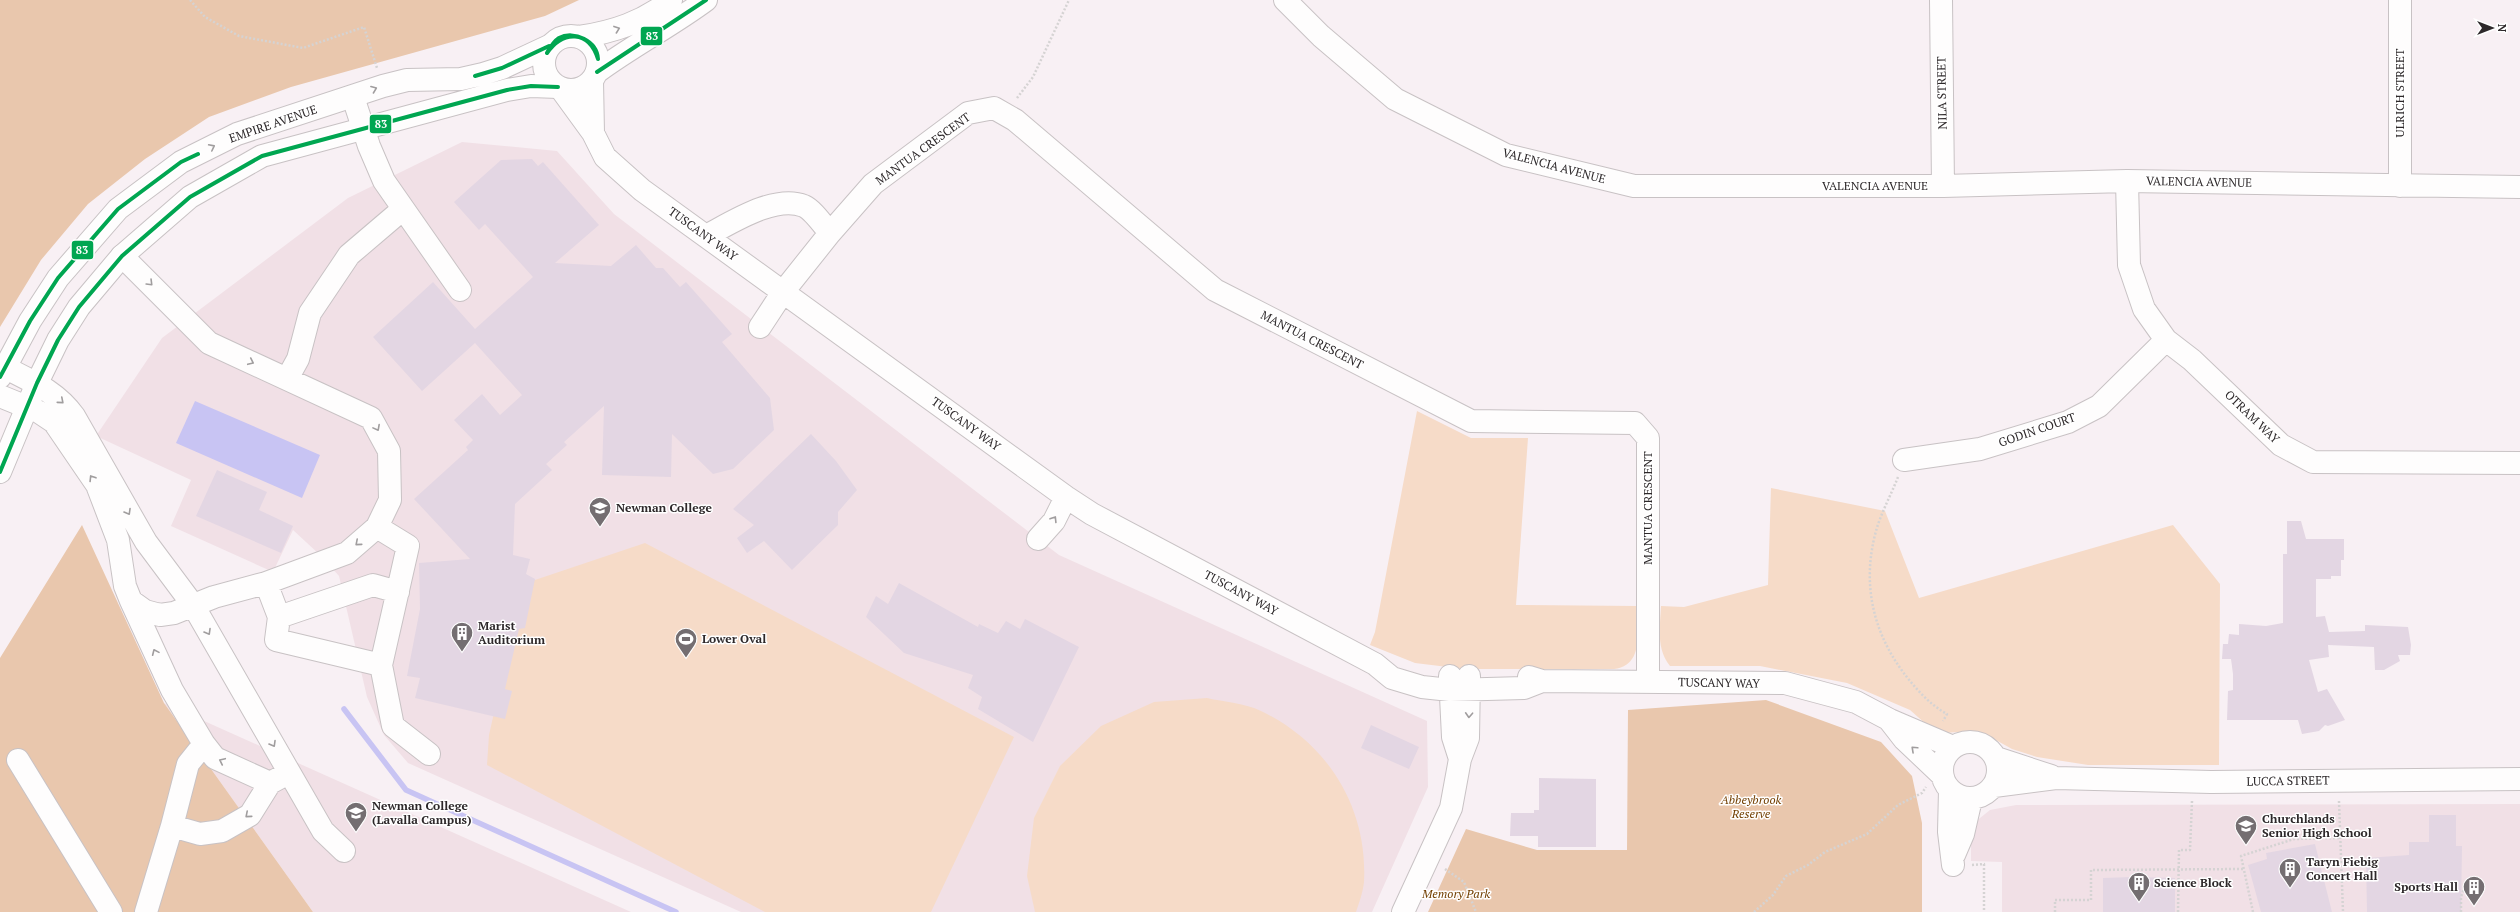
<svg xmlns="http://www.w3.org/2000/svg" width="2520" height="912" viewBox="0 0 2520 912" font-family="'PT Serif',serif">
<rect width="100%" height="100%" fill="#f8f0f4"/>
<path fill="#f1e0e6" d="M462,142l95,9 57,63 445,341 368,166 1,66 -56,125h-631l-333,-149 -24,-28 -17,-38 -28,-121 -19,-21 -27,-25 -20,42 -102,-46 20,-46 -95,-44 66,-98 186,-140z
M164,703l116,52 351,157h-318z
M2520,804v108h-518v-50l-31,-1v-29l4,-10 15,-12 26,-5z"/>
<path fill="#f6dbc8" d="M1417,411l54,27h57l-12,167 121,1c0,22 8,60 -23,63h-150l-49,-6 -45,-18 5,-13z
M1771,488l114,23 34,87 254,-73 47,59 -1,181h-131l-51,-8 -25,-8 -18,-10 -21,-8 -30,2 -16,-8 -17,-15 -63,-27 -87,-17h-90c-14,-18 -10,-38 -9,-60l23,1 84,-22z
M645,543l369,194 -83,175h-166l-278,-147 2,-30 34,-151z
M1207,698c17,4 38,5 54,13 67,32 107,97 103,171 -1,10 -5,21 -8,30h-321l-8,-36 7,-58 26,-52 41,-40 53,-24z"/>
<path fill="#e9c7ad" d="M0,0h579l-34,16 -254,71 -82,30 -64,42 -57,45 -47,56 -41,67z
M82,525l82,178 149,209h-313v-254z
M1766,700l115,42 31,34 10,47v89h-494l38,-83 71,21h90l1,-140z"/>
<path fill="#c8c4f3" d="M195,401l125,54 -18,43 -126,-55z"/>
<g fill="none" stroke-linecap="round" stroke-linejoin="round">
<path stroke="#c8c4f3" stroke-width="5.5" d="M344,709l62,81 270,122"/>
</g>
<path fill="#e3d6e3" d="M532,159l6,7 5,-4 56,63 -44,38 56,3 25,-21 20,23h7l17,19 6,-5 46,52 -10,8 48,56 4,32 -41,39 -20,5 -41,-40 -1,43 -69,-2 2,-69 -40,36 3,3 -21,19 6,6 -37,34 -2,51 17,4 -4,15 9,5 -10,49 -6,1 -14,60 7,2 -7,28 -90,-21 5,-20 -13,-2 13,-67 -1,-46 51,-4 -56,-60 54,-49 -2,-3 7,-7 -19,-20 28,-26 18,21 22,-20 -47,-52 -53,48 -49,-54 60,-55 42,47 58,-52 -48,-53 -6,6 -25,-28 47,-42z
M811,434l25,27 21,29 -19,22v13l-46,45 -28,-29 -17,12 -10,-15 17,-13 -21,-16z
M217,470l50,22 -8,18 34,16 -12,27 -85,-37z
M2287,521h14l5,18h38v21h-3v16h-10v3h-15v38l9,-1 4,16 36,-1v-6l43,2 3,18 -1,10h-12l2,6 -16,9h-9l-1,-23 -46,-2 1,12 -20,3 9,32 9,-3 18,31 -17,6 -3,-1 -6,6 -17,3 -4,-14h-71l1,-29 5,-1v-16l-2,-15h-9l1,-15h5l1,-10 10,1v-11l27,2 17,-3v-69h4z
M899,583l79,44 1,-3 19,9 8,-12 14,8 5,-10 54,28 -46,95 -55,-33 4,-12 -14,-9 5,-13 -69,-22 -38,-36 10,-21 12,8z
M1371,725l48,22 -10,22 -48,-21z
M1539,778l57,1v68h-58v-11h-28l1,-23h23v-3h5z
M2429,815h27v31h6l-1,66h-94l-1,-54 43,-3v-13h20z
M2315,844l17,68h-71l-13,-47 19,-6 -1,-6z
M2132,877l43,1v34h-72v-34z"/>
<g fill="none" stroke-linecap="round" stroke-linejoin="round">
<g stroke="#c8c2c4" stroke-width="24">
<path id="minor" d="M1285,0l36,36 74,63 111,56 128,31h309l184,-5 393,6
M1941,0l2,186
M592,81l1,52
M561,89l32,44 12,24 37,33 424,307 26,17 283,150 17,14 30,9 28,3 74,-2 18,-7
M353,97l16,49 15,35 76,109
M2127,181l2,84 15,44 22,31 26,20 89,85 32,17 207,1
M2400,186v-186
M706,236c25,-13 69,-42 98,-30 9,4 19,19 26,27
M122,256l87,87 162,75 18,33 1,49 -13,27 -30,26 -81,30 -52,14 -40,16 -14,2 -15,-4 -14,-10
M760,327l23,-35 47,-59 43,-49 95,-71 26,-5 21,12 200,170 256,131 164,2 13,15v244
M4,367c27,14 52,24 70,49l72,126 47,63 130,226 21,20
M287,379l11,-20 12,-46 39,-58 54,-46
M0,396l39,16 15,10 43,63 21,55 7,46 6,15 41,89 32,54 11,14 55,25
M1904,460l76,-11 88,-27 31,-16 67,-66
M1038,539l16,-18 12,-24
M266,583l13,34 -3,23 105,25 27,-119 -31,-19
M279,617l94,-32 25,7
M381,665l12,61 36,28
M1450,676l3,61 7,22
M1529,677l13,4 243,2 71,19 34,18 63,27
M1890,721l14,18 38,36
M1942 770a28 28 0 1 1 56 0a28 28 0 1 1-56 0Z
M204,744l-16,20 -16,62 28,8 22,-3 28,-16 20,-32 13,-7
M1996,758l55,18
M18,760l93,152
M1994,786l62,-8 155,4 309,-3
M1950,790l-1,42 4,33
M1954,855l9,-21 8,-35
M146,912l26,-86
M1403,912l48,-104 9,-49 8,-21 1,-62"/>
</g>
<g stroke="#c8c2c4" stroke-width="24">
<path id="major" d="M544 63a27 27 0 1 1 54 0a27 27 0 1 1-54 0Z
M579,37c35,-5 64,-15 92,-37
M597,72c35,-26 74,-46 109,-72
M0,377l30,-56 28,-43 60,-69 63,-47 56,-28 146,-48 24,-6 54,-1 22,-5 19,-6 47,-22
M0,472l37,-89 21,-43 21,-33 43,-51 68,-59 72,-41 245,-66 24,-4 27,1"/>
</g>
<path stroke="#d5d3d3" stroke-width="2.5" stroke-dasharray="2 2" stroke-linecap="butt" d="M190,0l15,17 34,19 64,12 61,-21 13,41
M1017,98l16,-21 36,-77
M1898,477c-7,18 -17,36 -22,54 -14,51 -4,99 27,141 12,16 27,33 44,42l-4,7
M2339,801l4,111
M1972,865l12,-1v48
M1445,869l19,13 12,30
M1754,912l19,-17 13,-19 22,-11 17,-13 42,-18 31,-29 24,-12 4,-6
M2055,912v-12h36v-30l153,-1
M2178,912l1,-62h11l2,-49
M2253,912l-12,-56 53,-17 46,-1
M2461,912v-15l4,-12"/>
<use href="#minor" stroke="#fefdfd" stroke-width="22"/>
<use href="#major" stroke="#fefdfd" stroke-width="22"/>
<g stroke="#fff" stroke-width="7">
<path id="bus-1" d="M547,53c3,-5 6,-11 12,-15 15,-8 38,3 39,21
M547,53c16,-23 42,-23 51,6
M597,72l109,-72
M475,76l27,-8 47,-22
M0,377l30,-56 28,-43 60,-69 63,-47 17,-8
M0,472l37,-89 21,-43 21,-33 43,-51 68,-59 72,-41 245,-66 24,-4 27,1"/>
</g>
<use href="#bus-1" stroke="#00a651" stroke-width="4"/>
</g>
<defs><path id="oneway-chevron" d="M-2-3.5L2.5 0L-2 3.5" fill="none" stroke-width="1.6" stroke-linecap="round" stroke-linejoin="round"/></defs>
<g stroke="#a09d9e">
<use href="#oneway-chevron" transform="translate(617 29) rotate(-20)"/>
<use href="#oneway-chevron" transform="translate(374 89) rotate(-21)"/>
<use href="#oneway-chevron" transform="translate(212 147) rotate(-27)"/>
<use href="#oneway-chevron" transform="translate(150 283) rotate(45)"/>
<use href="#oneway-chevron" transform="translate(251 362) rotate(25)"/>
<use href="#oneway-chevron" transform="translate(61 401) rotate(41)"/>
<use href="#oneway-chevron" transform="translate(377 428) rotate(62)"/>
<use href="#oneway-chevron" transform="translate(92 478) rotate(-122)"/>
<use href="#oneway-chevron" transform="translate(128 512) rotate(60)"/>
<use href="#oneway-chevron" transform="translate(1054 519) rotate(-58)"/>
<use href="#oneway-chevron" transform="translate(358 543) rotate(139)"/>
<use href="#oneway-chevron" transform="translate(208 632) rotate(60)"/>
<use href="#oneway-chevron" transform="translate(155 652) rotate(-114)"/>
<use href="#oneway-chevron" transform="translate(1469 715) rotate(93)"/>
<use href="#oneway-chevron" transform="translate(273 744) rotate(60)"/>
<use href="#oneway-chevron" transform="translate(1914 749) rotate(-137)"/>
<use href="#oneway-chevron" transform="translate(222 761) rotate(-155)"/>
<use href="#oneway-chevron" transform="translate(248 815) rotate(139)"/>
</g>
<defs>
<g id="school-pin" transform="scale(1.15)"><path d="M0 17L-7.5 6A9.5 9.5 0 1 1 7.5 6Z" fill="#746e71" stroke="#fff"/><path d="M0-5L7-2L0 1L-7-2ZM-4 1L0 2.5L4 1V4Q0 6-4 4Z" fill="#fff"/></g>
<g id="building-pin" transform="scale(1.15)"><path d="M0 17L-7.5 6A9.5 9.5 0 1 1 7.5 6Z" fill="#746e71" stroke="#fff"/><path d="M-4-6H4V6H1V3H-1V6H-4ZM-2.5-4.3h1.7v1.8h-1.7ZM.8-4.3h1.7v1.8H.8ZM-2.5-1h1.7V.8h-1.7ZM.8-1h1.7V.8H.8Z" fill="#fff"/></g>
<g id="stadium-pin" transform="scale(1.15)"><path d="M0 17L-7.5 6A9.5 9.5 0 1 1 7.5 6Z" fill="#746e71" stroke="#fff"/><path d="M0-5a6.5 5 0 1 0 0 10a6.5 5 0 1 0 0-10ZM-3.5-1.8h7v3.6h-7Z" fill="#fff"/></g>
</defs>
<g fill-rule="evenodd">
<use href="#school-pin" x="600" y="508"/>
<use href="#building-pin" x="462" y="633"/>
<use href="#stadium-pin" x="686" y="639"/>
<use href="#school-pin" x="356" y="813"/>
<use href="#school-pin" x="2246" y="826"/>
<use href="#building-pin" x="2290" y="869"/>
<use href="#building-pin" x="2139" y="883"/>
<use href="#building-pin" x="2474" y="887"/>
</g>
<g text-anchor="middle" stroke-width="3" stroke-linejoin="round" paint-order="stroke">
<g font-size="12" fill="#2d282a" stroke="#fff">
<text transform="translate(1942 93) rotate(-91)" y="4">NILA STREET</text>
<text transform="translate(2400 93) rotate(-90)" y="4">ULRICH STREET</text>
<text transform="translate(273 124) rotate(-19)" y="4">EMPIRE AVENUE</text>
<text transform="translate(923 149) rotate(-36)" y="4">MANTUA CRESCENT</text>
<text transform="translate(1554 166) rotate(15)" y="4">VALENCIA AVENUE</text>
<text transform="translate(2199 182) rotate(1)" y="4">VALENCIA AVENUE</text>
<text x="1875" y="190">VALENCIA AVENUE</text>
<text transform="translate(703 234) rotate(36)" y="4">TUSCANY WAY</text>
<text transform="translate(1312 340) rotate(27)" y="4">MANTUA CRESCENT</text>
<text transform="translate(2252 417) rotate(44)" y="4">OTRAM WAY</text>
<text transform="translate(966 424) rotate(36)" y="4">TUSCANY WAY</text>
<text transform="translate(2037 430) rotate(-19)" y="4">GODIN COURT</text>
<text transform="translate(1648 508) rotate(-90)" y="4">MANTUA CRESCENT</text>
<text transform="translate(1241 593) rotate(28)" y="4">TUSCANY WAY</text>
<text transform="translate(1719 683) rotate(1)" y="4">TUSCANY WAY</text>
<text transform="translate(2288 781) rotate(-1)" y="4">LUCCA STREET</text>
</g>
<g font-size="12" font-weight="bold" fill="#2d282a" stroke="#fff" text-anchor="start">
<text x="616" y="512">Newman College</text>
<text x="478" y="630">Marist<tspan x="478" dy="14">Auditorium</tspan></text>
<text x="702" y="643">Lower Oval</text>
<text x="372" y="810">Newman College<tspan x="372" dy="14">(Lavalla Campus)</tspan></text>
<text x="2262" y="823">Churchlands<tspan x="2262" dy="14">Senior High School</tspan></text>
<text x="2306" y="866">Taryn Fiebig<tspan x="2306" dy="14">Concert Hall</tspan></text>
<text x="2154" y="887">Science Block</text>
<text x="2458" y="891" text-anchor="end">Sports Hall</text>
</g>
<g font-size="12" font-style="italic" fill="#723f00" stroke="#fff">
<text x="1751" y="804">Abbeybrook<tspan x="1751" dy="14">Reserve</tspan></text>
<text x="1456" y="898">Memory Park</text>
</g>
</g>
<g stroke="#fff" stroke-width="1.5">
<rect x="640" y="26" width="23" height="20" rx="4" fill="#00a651"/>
<rect x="369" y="114" width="23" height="20" rx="4" fill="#00a651"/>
<rect x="71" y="240" width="23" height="20" rx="4" fill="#00a651"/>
</g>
<g font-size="11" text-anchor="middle" font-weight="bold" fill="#fff">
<text x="652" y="40">83</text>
<text x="381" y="128">83</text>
<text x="82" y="254">83</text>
</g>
<g transform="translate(2492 28) rotate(90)" stroke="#ffffff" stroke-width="3" paint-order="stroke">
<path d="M0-3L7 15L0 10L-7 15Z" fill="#2d282a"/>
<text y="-6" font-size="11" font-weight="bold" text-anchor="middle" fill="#2d282a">N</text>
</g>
</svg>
